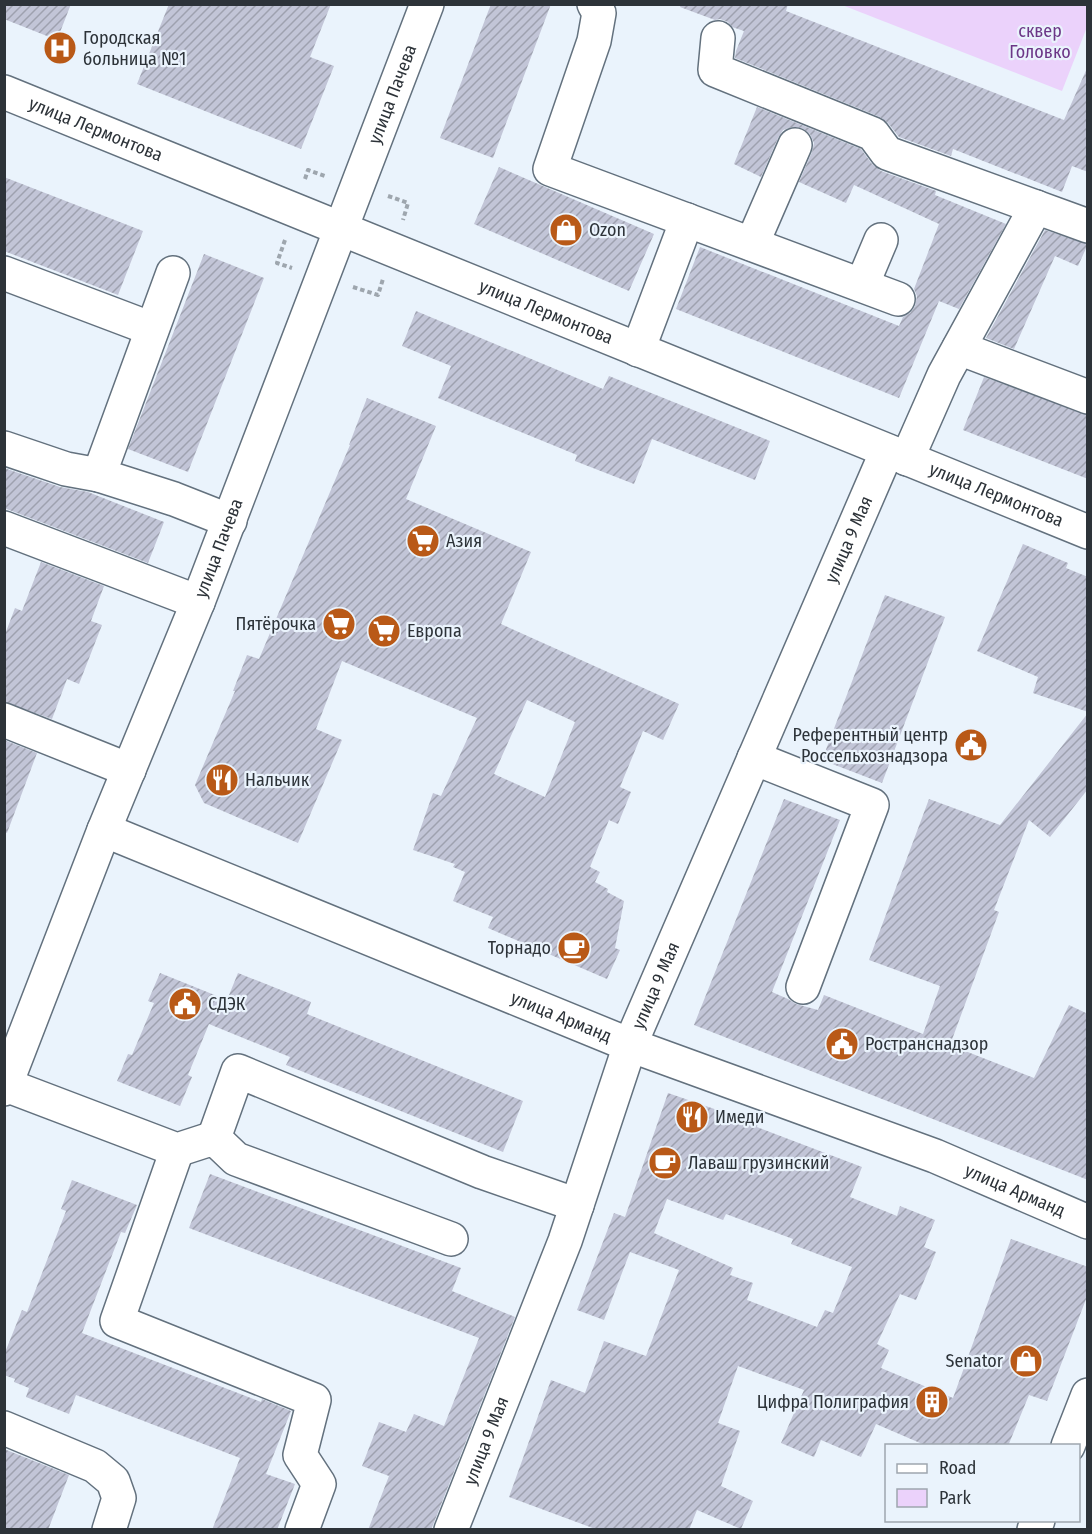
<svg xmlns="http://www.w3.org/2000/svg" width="1092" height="1534" viewBox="0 0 1092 1534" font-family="'Fira Sans Condensed',sans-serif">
<defs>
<pattern id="building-hatch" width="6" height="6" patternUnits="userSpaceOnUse" patternTransform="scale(1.5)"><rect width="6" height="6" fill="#c2c5d7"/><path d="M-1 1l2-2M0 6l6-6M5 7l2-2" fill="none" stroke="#9ea1af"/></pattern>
</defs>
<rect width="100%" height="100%" fill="#eaf3fc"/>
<path fill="#ebd2fb" d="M842,5h245v22l-25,64z"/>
<path fill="url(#building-hatch)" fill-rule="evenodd" d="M4,4h67l-14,36 -53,-21z
M169,4h162l-21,53 24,9 -33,83 -164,-65z
M491,4h60l-58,154 -53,-20z
M681,4h107l-2,7 278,109 24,-54v106l-16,-6 -10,26 -109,-43 -2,7 -52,-19 -11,-14 -8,-6 -145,-59 1,-7 8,-20 -12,-4 -4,-5 -8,-3 -5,1 -35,-13z
M757,107l104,42 11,15 9,7 55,20 -1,4 71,29 -47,85 -20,-8 -40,97 -223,-89 24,-62 199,79 4,-9 7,-4 5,-7 2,-10 -3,-7 25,-65 -85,-39 -8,18 -47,-21 13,-30 2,-9 -4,-9 -8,-6 -10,-1 -9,3 -5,8 -17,39 -27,-13z
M499,167l155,67 -25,57 -155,-67z
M4,177l139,54 -25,64 -114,-44z
M1045,230l43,14 -10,22 -23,-10 -41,93 -28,-11z
M204,254l60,24 -76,194 -60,-23z
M416,311l187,78 6,-13 161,65 -15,39 -103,-41 -18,45 -59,-23 2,-6 -139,-57 13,-32 -49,-20z
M984,377l104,38v64l-125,-49z
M367,398l69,28 -30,73 125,53 -30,72 178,80 -16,36 -20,-9 -23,56 11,5 -13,32 -9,-4 -19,47 10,5 -5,10 13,7 -1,3 17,9 -9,47 5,2 -13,29 -119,-51 5,-11 -40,-16 12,-29 -12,-5 2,-3 -42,-14 20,-57 8,3 36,-78 -135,-57 -26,68 26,11 -44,103 -94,-40 -9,-18 40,-94h-2l14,-36 12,4 91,-214h-1zM527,700l48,22 -30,75 -51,-23z
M4,468l56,19 28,5 76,30 -16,41 -144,-55z
M1023,544l45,19 -2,5 22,9v135l-55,-19 5,-16 -61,-26z
M41,562l63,24 -13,35 11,4 -23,59 -12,-5 -15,40 -48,-17v-65l11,-29 7,3z
M885,595l60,22 -63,166 -60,-23z
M1088,713v76l-38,48 -21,-17 -35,90 5,2 -49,133 84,33 35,-73 19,9v166l-394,-155 90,-226 56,21 -68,172 16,7 8,5 22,6 6,-15 99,39 17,-48 -71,-26 60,-161 71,26z
M4,740l33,13 -30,80 -3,-1z
M160,973l67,27 11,-27 73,29 -4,12 216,87 -20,51 -217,-87 4,-8 -81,-33 -21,51 4,2 -12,29 -63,-25 11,-27 4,1 22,-52 -6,-2z
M668,1093l90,31 -1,3 105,40 -12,30 47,19 3,-10 35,14 -11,27 12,5 -20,48 -16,-6 -23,50 12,6 -8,18 72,30 58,-159 77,28v27l-41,107 -18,-6 -21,51h-81l-51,-22 -15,33 -40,-17 -7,17 -33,-14 23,-53 -66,-24 -20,57 22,8 -19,55 32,15 -12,28 -44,-19 -8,20h-91l-89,-33 42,-117 34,13 19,-52 42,15 33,-86 -49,-18 -26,68 -27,-10 37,-97 11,4zM667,1199l56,21 3,-6 67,25 -2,5 61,23 -19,46 -8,-3 -8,17 -70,-27 6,-17 -23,-8 3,-7 -79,-35z
M210,1174l251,94 -9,23 63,26 -84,213h-63l21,-54 -27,-10 17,-44 27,10 8,-18 30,12 35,-88 -290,-110z
M72,1180l65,25 -12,28 -4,-1 -39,101 179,69 1,-3 29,12 -25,63 29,10 -18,46h-65l28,-72 -164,-63 -7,19 -43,-17 3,-9 -15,-6 1,-3 -11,-4v-20l18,-45 5,2 39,-101 -5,-2z
M4,1449l65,26 -21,55h-44z"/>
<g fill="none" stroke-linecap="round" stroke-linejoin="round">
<g stroke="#63717e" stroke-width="36">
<g id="minor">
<path d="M594,4l5,9 -5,28 -44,128 348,130"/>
<path d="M718,38l-3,32 158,64 14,19 201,73"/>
<path id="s1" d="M4,92l1084,440"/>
<path d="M752,244l43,-99"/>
<path d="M4,273l148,56"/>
<path d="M173,273l-74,202 75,24 56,22"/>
<path d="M862,285l19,-45"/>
<path d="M959,348l129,49"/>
<path d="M638,350l49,-130"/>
<path d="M4,448l62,21 33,6"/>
<path d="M907,459l37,-84 92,-168"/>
<path d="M4,528l194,74"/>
<path d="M4,720l125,50"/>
<path d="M754,758l118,47 -69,182"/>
<path id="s2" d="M104,830l526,215 305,111 153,66"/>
<path d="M6,1085l171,65 37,-12 22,21 215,80"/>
<path id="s3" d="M4,1089l100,-259 94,-228 229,-598"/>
<path d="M214,1138l24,-67 244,101 95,33"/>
<path d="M177,1150l-60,171 197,79 -14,55 19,29 -17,46"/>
<path d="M4,1428l91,38 18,15 6,17 -10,32"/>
<path d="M1068,1446l20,-51"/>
<path id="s4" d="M451,1530l114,-289 65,-196 257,-594"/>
<path d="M1034,1530l4,-10"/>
</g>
</g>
<path stroke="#9ea6ae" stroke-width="4" stroke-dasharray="4.5 3" stroke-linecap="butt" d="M305,179l3,-9 17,6
M388,196l20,7 -5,17
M285,240l-8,23 15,5
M353,287l25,8 5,-16"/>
<use href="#minor" stroke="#fff" stroke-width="33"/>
</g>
<defs>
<g id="hospital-disc" transform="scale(1.725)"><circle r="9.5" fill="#b95917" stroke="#eaf3fc"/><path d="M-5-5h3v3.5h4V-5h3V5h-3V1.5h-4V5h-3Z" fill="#fff"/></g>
<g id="shop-disc" transform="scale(1.725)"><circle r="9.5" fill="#b95917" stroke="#eaf3fc"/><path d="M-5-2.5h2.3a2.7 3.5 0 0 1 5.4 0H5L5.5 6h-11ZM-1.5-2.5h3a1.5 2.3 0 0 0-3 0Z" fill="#fff"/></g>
<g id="supermarket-disc" transform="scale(1.725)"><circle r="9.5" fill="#b95917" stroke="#eaf3fc"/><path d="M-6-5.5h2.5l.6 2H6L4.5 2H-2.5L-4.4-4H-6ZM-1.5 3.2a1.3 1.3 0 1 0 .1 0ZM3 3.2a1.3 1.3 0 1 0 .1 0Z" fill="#fff"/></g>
<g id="civic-disc" transform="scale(1.725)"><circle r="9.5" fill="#b95917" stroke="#eaf3fc"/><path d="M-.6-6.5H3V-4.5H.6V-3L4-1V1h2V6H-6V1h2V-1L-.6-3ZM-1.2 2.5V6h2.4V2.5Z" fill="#fff"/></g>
<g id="restaurant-disc" transform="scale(1.725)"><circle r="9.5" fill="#b95917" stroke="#eaf3fc"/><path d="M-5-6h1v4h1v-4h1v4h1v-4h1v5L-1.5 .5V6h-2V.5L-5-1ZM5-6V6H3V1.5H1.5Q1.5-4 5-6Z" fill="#fff"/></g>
<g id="cafe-disc" transform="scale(1.725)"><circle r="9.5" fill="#b95917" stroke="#eaf3fc"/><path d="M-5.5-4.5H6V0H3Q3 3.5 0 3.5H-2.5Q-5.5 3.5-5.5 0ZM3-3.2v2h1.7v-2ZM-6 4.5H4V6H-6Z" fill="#fff"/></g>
<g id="building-disc" transform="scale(1.725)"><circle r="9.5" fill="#b95917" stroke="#eaf3fc"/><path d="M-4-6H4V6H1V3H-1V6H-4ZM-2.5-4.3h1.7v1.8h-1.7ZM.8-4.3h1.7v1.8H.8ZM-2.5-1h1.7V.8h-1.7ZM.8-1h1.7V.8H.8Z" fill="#fff"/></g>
</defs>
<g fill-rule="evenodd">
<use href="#hospital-disc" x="60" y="48"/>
<use href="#shop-disc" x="566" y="230"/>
<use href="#supermarket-disc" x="423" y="541"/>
<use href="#supermarket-disc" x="339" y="624"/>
<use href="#supermarket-disc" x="384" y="631"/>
<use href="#civic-disc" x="971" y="745"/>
<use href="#restaurant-disc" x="222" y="780"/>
<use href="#cafe-disc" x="574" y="948"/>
<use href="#civic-disc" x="185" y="1004"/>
<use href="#civic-disc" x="842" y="1044"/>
<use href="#restaurant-disc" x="692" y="1117"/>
<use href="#cafe-disc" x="665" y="1163"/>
<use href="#shop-disc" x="1026" y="1361"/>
<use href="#building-disc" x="932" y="1402"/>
</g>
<g text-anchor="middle" stroke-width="4.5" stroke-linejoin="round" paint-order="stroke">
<g font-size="18" fill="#6c3787" stroke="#eaf3fc">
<text x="1040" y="37">сквер<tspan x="1040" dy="21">Головко</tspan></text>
</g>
<g font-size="18" fill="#2d3339" stroke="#eaf3fc" text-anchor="start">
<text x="83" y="44">Городская<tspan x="83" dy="21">больница №1</tspan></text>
<text x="589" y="236">Ozon</text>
<text x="446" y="547">Азия</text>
<text x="316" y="630" text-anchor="end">Пятёрочка</text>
<text x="407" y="637">Европа</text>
<text x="948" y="741" text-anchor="end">Референтный центр<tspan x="948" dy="21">Россельхознадзора</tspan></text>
<text x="245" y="786">Нальчик</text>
<text x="551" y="954" text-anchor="end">Торнадо</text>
<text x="208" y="1010">СДЭК</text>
<text x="865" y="1050">Ространснадзор</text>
<text x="715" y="1123">Имеди</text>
<text x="688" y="1169">Лаваш грузинский</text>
<text x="1003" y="1367" text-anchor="end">Senator</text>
<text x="909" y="1408" text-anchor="end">Цифра Полиграфия</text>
</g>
<g font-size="18" fill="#2d3339" stroke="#eaf3fc">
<text dy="6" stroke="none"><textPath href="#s3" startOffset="1068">улица Пачева</textPath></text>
<text dy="6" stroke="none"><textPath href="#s1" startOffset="99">улица Лермонтова</textPath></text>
<text dy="6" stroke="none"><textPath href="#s1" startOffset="585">улица Лермонтова</textPath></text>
<text dy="6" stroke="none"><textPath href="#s1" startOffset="1071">улица Лермонтова</textPath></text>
<text dy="6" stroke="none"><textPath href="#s4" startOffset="1068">улица 9 Мая</textPath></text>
<text dy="6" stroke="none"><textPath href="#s3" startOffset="582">улица Пачева</textPath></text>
<text dy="6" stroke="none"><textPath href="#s4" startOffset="582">улица 9 Мая</textPath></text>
<text dy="6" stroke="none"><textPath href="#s2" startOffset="494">улица Арманд</textPath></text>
<text dy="6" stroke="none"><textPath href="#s2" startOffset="980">улица Арманд</textPath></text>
<text dy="6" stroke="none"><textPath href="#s4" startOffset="96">улица 9 Мая</textPath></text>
</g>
</g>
<rect width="1092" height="1534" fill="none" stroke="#2d3339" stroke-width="12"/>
<rect x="885" y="1444" width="195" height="78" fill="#eaf3fc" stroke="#9ea6ae" stroke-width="1.5"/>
<rect x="897" y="1464" width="30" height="9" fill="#ffffff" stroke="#9ea6ae" stroke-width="1.5"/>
<text x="939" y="1474" font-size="18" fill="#2d3339">Road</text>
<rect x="897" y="1489" width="30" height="18" fill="#ebd2fb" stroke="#9ea6ae" stroke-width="1.5"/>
<text x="939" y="1504" font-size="18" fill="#2d3339">Park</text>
</svg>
